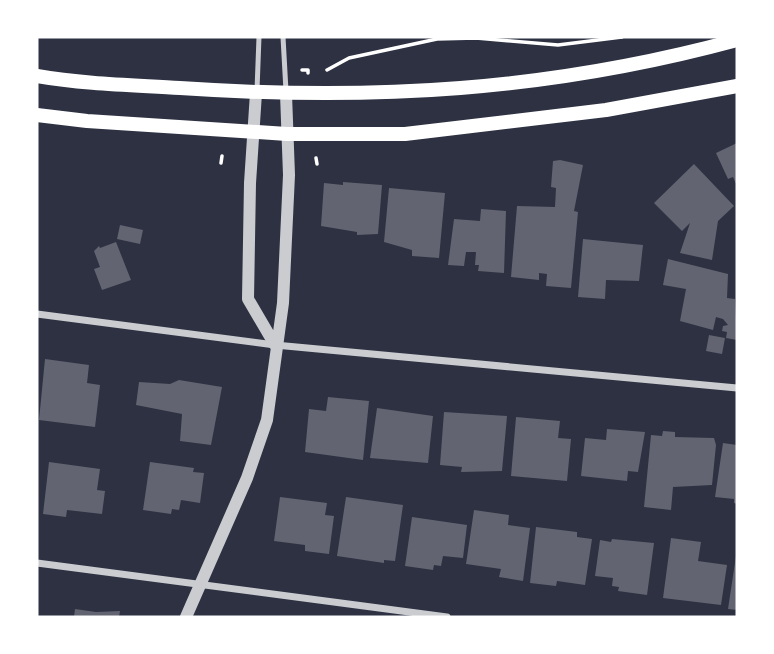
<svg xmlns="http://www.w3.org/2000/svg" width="774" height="654" viewBox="0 0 774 654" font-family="'Fira Sans Condensed',sans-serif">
<rect width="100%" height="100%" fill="#2d3142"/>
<path fill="#626471" d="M737,143v43l-4,-9 -5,2 -12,-26z
M560,160l23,5 -9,46 4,1 -7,76 -25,-2 1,-12 -8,-1v7l-28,-3 6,-71 38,1 1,-19 -5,-1 2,-26z
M694,164l40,42 -16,15 -6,39 -32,-7 10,-30 -8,8 -28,-28z
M343,182l39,3 -4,49 -21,1v-3l-36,-6 3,-43 19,2z
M389,188l56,5 -6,65 -27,-2v-6l-28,-8z
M481,209l25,2 -2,62 -26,-2 1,-6h-4l1,-13h-10l-2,14 -16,-1 6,-46 26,2z
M120,225l23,5 -3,14 -23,-5z
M583,239l60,6 -4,36 -33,-1 -1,19 -27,-2z
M116,242l15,38 -29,10 -8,-21 6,-2 -6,-16 5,-5 1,2z
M668,259l60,15 -1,24 8,1 2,41 -11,-2 1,-6 -5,-1 1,-5 5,-1 -5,-6 -7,-2 -3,13 -33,-9 6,-32 -23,-4z
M709,335l16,3 -3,16 -16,-3z
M45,359l44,6 -2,18 13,2 -5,42 -56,-7z
M179,380l43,7 -11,58 -31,-4 2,-27 -46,-9 3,-23 31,2z
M328,397l41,4 -6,59 -58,-8 4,-43 17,2z
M377,408l56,8 -5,47 -58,-5z
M444,412l63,4 -5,55 -41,1 1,-5 -22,-2z
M516,417l44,4 -2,17 13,1 -4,42 -56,-5z
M607,429l38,3 -7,40 -10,-1 -1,10 -46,-5 4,-38 21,2z
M663,431l12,1v5l39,1 2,7 -4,40 -39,2 -2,23 -27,-3 7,-72 11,1z
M723,443l14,2v59l-3,-1v-4l-19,-2z
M49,462l51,7 -3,21 8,1 -3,23 -35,-4 -1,7 -23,-3z
M150,462l44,6 -1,4 11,1 -4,30 -19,-3 -2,10 -7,-1 -1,5 -28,-4z
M280,497l47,6 -2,12 9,1 -5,38 -24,-3v-6l-31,-4z
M346,497l57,8 -8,56 -11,-1v3l-47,-7z
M474,510l35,5 -1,10 22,3 -7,53 -24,-4 2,-8 -35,-5z
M412,517l55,8 -4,33 -20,-2 -2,10 -7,-1 -1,5 -28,-4z
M536,527l41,5v5l15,2 -7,46 -28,-4 -1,5 -26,-3z
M671,538l30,4 -3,19 29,4 -6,40 -58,-7z
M612,539l42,4 -7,52 -29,-4 1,-4 -7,-1 1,-8 -18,-2 5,-36 11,2z
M736,556h1v54l-9,-1z
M75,609l21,3 24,-1 -1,6h-45z"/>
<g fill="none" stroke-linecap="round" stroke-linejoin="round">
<path stroke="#fff" stroke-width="3.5" d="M302,70h6v3
M327,70l22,-12 88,-19 39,-1 82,7 64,-8
M316,158l1,6
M221,163l1,-7"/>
<path stroke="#caccd0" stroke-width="5" d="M283,37l3,54
M257,90l2,-53"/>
<path stroke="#caccd0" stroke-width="7" d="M37,314l238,31 462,43
M37,563l410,54"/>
<path stroke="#caccd0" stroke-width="12" d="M256,93l-6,90 -2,116 27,46
M186,617l61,-139 20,-58 16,-117 6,-128 -3,-81"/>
<path stroke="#fff" stroke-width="14" d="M37,76c47,8 95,9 143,12 193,13 369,3 557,-48
M37,115l50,6 200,13h118l201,-24 131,-24"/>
</g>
<rect width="774" height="654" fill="none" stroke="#ffffff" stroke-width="77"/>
</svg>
